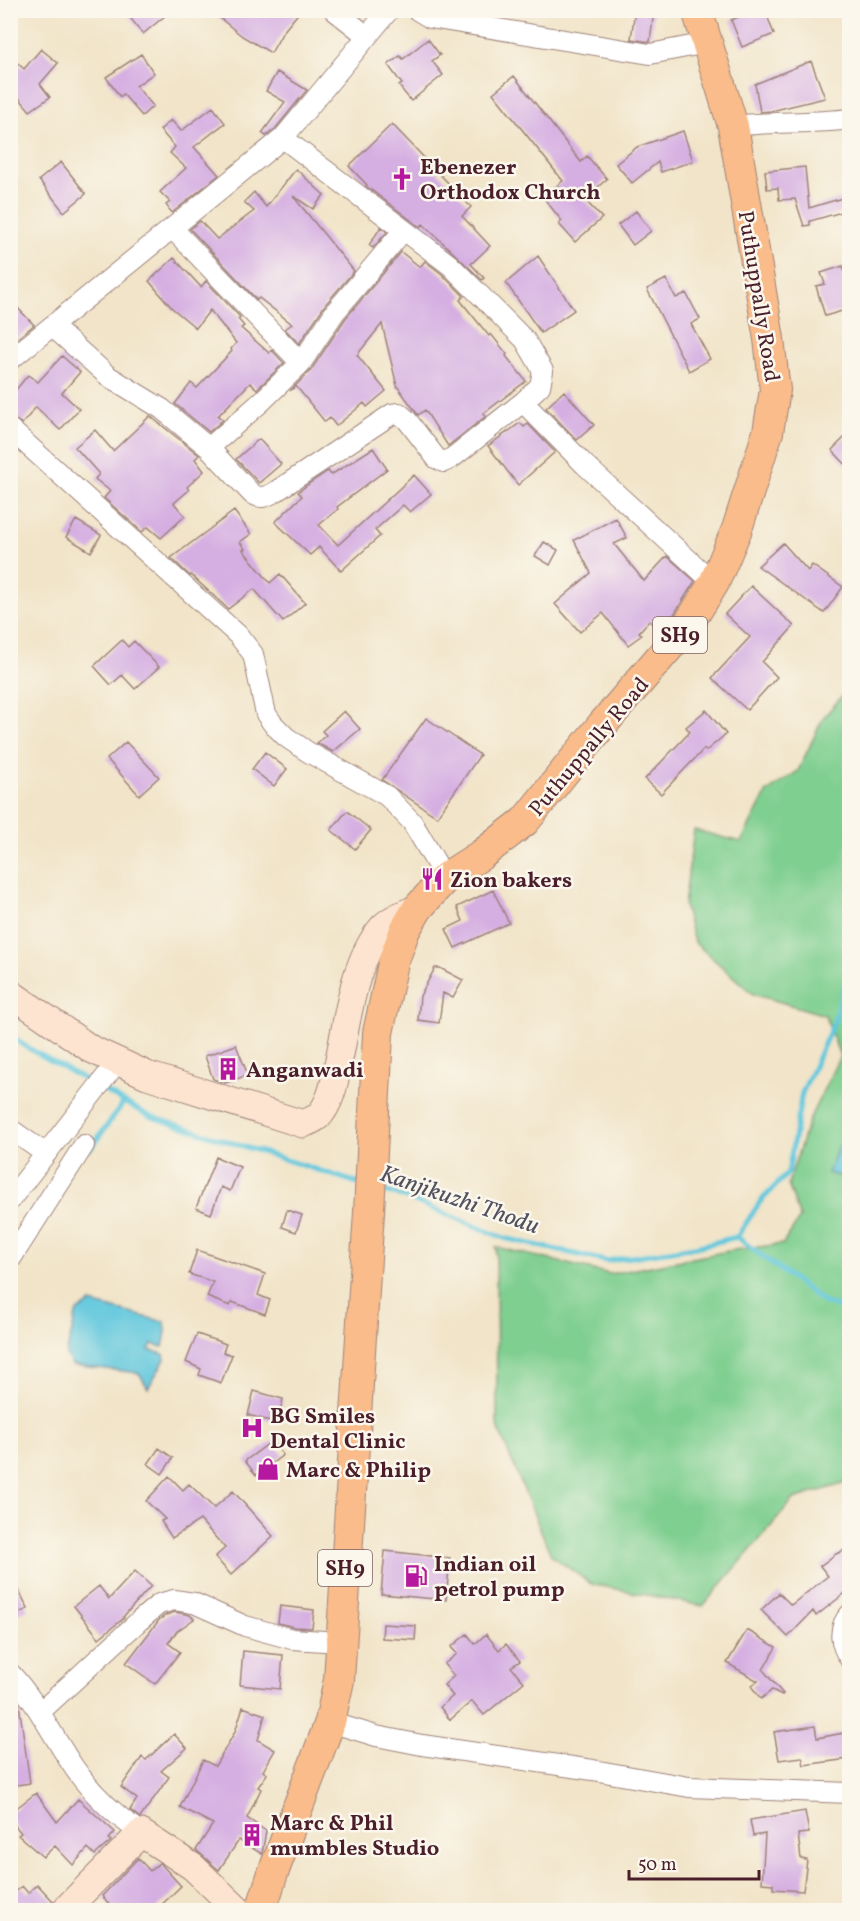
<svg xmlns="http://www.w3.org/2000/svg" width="860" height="1921" viewBox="0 0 860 1921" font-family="Vollkorn,serif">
<rect width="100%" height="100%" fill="#fbf7ec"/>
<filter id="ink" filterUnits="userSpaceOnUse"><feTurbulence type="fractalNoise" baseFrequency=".0167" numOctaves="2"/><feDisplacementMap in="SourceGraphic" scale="12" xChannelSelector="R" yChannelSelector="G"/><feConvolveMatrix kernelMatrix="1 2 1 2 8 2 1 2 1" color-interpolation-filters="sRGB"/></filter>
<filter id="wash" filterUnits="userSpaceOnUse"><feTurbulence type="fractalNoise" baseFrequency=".008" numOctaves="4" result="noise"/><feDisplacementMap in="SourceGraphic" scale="24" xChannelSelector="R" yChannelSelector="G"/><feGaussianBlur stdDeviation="1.35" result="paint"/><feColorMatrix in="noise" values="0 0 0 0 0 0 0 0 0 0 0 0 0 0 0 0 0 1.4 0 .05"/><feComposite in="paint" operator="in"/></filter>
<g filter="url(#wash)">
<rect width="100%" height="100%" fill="#f1e4c8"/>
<path fill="#7fcf90" stroke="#64775e" stroke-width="1.5" d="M849,688v794l-55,17 -91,107 -112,-22 -40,-29 -54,-130 -1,-178 114,27 124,-24 49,-6 17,-26 -12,-34 21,-64 31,-64 -15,-41 -72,-21 -59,-52 -10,-37 10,-75 47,12 26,-50 31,-21 25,-53z"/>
<path fill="#60c7dd" stroke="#557384" stroke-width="1.5" d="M839,1145l10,2v32l-21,-6z
M91,1303l74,19 1,10 -3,15 -11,-3 -3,6 15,4 1,5 -17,29 -9,-15 -67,-8 -6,-10 11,-44z"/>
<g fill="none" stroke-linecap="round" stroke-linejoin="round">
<path stroke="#60c7dd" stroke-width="5" d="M10,1035l13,10 126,71 212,68
M90,1149l34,-47
M379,1189l30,10 95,39 102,23 89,-14 42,-10 23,-35 28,-29 14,-80 32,-71 16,-55
M737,1237l88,66 25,7"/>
</g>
<g id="blocks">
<path fill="#d5afe2" d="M124,10h48l-29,24z
M210,10h91l-18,22 -12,21 -29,-17z
M635,10h19l-4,32 -19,-3z
M757,10h8l9,24 -32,13 -11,-27z
M428,39l12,16 -8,6 11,14 -32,26 -12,-15 3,-2 -14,-19 12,-9 3,3z
M41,49l17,14 -18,21 10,13 -20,14 -20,-24v-31l14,13z
M141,54l13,19 -18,13 17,20 -11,10 -19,-22 -3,3 -14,-20z
M811,61l14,37 -54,13 -11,1 -5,-28z
M277,72l30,18 -32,39 -9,7 -4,-3 23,-31 -19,-11z
M514,76l67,86 6,-6 20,23 -23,20 18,19 -27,24 -16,-18 3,-3 -19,-24 20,-16 -70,-88z
M213,107l12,16 -31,24 25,28 -47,38 -6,-8 4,-3 -10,-10 26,-24 -16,-15 5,-6 -15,-17 11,-10 10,11z
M392,124l79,83 -9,9 28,30 -19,18 13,14 -2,2 -59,-56 -3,3 -54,-41 1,-1 -18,-19z
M683,131l10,30 -32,11 -3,-10 -26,21 -16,-19 21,-17z
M61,162l25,32 -22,18 -25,-32z
M805,167l4,41 40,-12v14l-39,11v4l-6,1 -9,-27 -16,1 -1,-12 -11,1 -2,-18z
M296,169l28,26 -11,14 -20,-13 61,75 -29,34 -26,39 -14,-15 7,-5 -33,-26 -2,2 -67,-71 10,-8 17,18 37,-28 -10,-9 10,-10 12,15z
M636,211l15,20 -18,14 -15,-20z
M381,227l6,5 -14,16 -4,-3z
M401,252l19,15 5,-6 17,13 22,22 -4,4 29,36 2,-2 16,20 -1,2 20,25 -43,33 3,2 -38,30 -23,-36 -7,5 -21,-29 -15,-62 -25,31 29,36 -19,16 -3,-4 -28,23 -6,-8 -5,4 -29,-36 -6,5 21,-21 34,-51z
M538,256l36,54 -33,23 -35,-50z
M174,258l27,29 5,-6 34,36 -2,2 6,7 -3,2 28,25 3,-3 12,13 -27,26 -7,-6 -32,33 5,4 -14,12 -34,-28 16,-21 6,5 35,-37 -1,-2 5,-6 -26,-33 -14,18 -24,-20 -23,-27z
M843,266l6,21v22l-24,7 -9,-30 9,-2 -4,-11z
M666,279l10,19 10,-5 14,26 -9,5 19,35 -21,12 -42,-82z
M10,300l24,25 -24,19z
M62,356l18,16 -18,21 17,16 -19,21 -24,-23 -14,17 -12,-7v-20l18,-22 10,7z
M564,391l30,34 -17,15 -31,-32z
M150,416l49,39 -4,4 9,12 -17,16 2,3 -15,13 11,13 -24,22 -13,-11 -6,5 -38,-34 6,-7 -15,-12 4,-5 -24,-27 20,-17 18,21z
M520,423l4,4 4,-3 27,28 -37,33 -30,-39z
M849,433v35l-17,-18z
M259,439l22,25 -22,19 -23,-24z
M373,448l14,21 -50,38 1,2 -19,16 19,20 76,-70 17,19 -21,18 -7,-7 -28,25 5,6 -39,35 -22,-24 -9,8 -35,-33 27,-26 -4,-4 12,-9 18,-12 3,4z
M234,511l17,23 -11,8 5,7 -2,1 27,33 10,-9 25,29 -22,19 -29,-33 -26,20 -37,-34 -1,1 -19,-18z
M616,518l11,20 -13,6 30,37 23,-25 28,25 -22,35 -11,13 -6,-6 -2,2 -5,-4 -10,11 3,3 -14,10 -25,-32 -23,19 -25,-28 36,-31 -17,-33z
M76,520l25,15 -10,17 -25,-15z
M544,542l14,8 -8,15 -15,-9z
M783,543l25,28 4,-6 31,22 -19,26 -66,-47z
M751,586l43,40 -32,36 15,15 -30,33 -35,-32 38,-41 -25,-23z
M122,640l6,7 6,-6 25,26 -24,22 -13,-14 -11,10 -17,-19z
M706,710l20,24 -20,17 -2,-2 -43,45 -16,-15 45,-47 -4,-5z
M344,711l16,18 -27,23 -16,-9 9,-8 -4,-4z
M426,718l54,37 -43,62 -55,-37z
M126,742l33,35 -20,18 -32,-36z
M265,752l22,17 -13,17 -22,-17z
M347,811l24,19 -16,19 -24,-19z
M493,890l16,33 -54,25 -9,-19 17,-8 -6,-14z
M435,968h5l23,12 -10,18 -10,-5 -4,30 -21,-3 2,-24z
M236,1045l12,30 -23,8 -12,-4 -8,-23z
M216,1157l24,10 -10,24 -9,-4 -10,27 -15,-6z
M287,1210l15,5 -6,17 -14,-5z
M197,1250l68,24 -7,21 12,5 -5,14 -33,-12 -2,4 -23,-9 6,-15 -24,-8z
M197,1334l29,10 -3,8 9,3 -11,28 -22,-8 2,-6 -15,-7z
M254,1391l29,8 -6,24 -29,-8z
M272,1441l11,14 -27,20 -11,-14z
M159,1448l14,10 -11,16 -14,-10z
M169,1476l14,14 6,-6 25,24 19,-17 40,45 -42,39 -16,-18 10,-9 -25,-28 -28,18 -11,-17 4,-2 -19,-18z
M849,1548v42l-33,26 -3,-5 -25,26 -27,-27 18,-17 12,12 37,-29 -8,-10 16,-12z
M385,1551l65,7 -4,42 -65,-6z
M135,1571l16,15 -28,31 1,1 -25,20 -25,-32 25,-20 10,13z
M10,1572l18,37 -18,8z
M280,1606l34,4 -2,18 -18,-1 -16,-4z
M175,1612l15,3 4,4 -17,12 -9,12 12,9 -25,32 -29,-21 33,-43 7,-5z
M383,1624l33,2 -1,14 -33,-2z
M747,1630l29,17 -13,23 20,24 -1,1 -10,-5 -11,9 -10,-13 7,-5 -31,-18z
M467,1634l8,10 11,-10 13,16 7,-6 14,17 -9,6 13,15 -40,33 -12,-14 -22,19 -10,-13 13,-11 -9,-11 10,-9 -10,-12 13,-10 -6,-7z
M243,1651l40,4 -3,34 -40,-4z
M19,1704l11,79 -20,3v-81z
M243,1707l22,8 -7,25 17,10 -12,21 4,3 -9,13 3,2 -14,29 19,13 -4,23 -23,-14 -20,30 -23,-20 17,-26 -33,-17 23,-47 12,6 20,-34z
M815,1726l2,12 32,-6v15l-3,1 2,11 -44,6 -2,-8 -23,3 -5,-28z
M174,1734l13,14 -26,23 8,6 -29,41 -10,-8 7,-11 -16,-12 21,-30 4,3z
M36,1793l21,29 21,-23 37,33 -6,7 2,2 -16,14 -7,-7 -15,17 -18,-19 -12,11 -25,-22 3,-2 -11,-14v-6z
M805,1811l4,22 -11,1 3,25 6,1 -4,31 -30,-2v-5l-11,-1 3,-49 -12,2 -3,-16z
M138,1858l12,13 9,-8 3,2 19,21 -26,25h-40l-13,-15z
M37,1884l16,17 -3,10h-40v-14l12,-11 6,7z"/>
</g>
</g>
<g filter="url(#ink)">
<use href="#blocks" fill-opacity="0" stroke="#9e827a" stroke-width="1.5"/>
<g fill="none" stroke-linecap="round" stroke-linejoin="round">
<g stroke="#9e827a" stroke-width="22">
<path id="street" d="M334,10l33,26
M417,10l13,8 220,36 57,-11
M733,126c39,-5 78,-2 117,-7
M173,229l128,134
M53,327l55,49 54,33 47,39 43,46c9,5 14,3 23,-2l117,-78 7,-1 8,7 30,39 7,3 8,-4 71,-56 17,-16 3,-15 -18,-31 -75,-75 -167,-127
M10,360l273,-222 106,-128
M523,402l62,63 129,118
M10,429l228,206 15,19 13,60 7,10 13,13 22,15 79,44 25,26 33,56
M209,448l52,-46 40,-39 34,-51 68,-81
M10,1129l36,25
M10,1200l108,-139
M10,1260l74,-115
M850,1614c-13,14 -10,31 0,45
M10,1673c27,29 43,64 65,96 18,26 40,46 66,64
M40,1712l99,-91 20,-17 15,-4 20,3 51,23 47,13 48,3
M330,1722l46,14 46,9 171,25 96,17 161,6"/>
</g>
<g stroke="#9e827a" stroke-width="29">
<path id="secondary" d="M10,993l81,56 56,26 156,49c7,-3 15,-6 19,-12 10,-14 13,-32 16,-48 10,-44 14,-100 44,-136 9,-10 24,-15 36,-20
M65,1910l76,-77 52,34 45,43"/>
</g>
<g stroke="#9e827a" stroke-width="32">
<path id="primary" d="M261,1910l12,-37 57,-151 9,-42 30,-468 9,-179 15,-70 12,-33 13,-22 27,-30 36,-23 44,-34 77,-96 85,-99 27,-43 23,-54 31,-97 7,-42 -6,-51 -36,-213 -36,-116"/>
</g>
<use href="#street" stroke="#fff" stroke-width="20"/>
<use href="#secondary" stroke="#fde4d0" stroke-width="27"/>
<use href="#primary" stroke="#f9bc8a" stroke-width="30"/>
</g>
</g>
<defs>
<g id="church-bare" transform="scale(1.8)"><path d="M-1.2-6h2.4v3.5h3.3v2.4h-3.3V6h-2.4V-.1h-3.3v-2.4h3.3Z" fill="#b5179e" stroke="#fbf7ec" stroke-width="2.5" paint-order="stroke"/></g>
<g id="restaurant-bare" transform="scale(1.8)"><path d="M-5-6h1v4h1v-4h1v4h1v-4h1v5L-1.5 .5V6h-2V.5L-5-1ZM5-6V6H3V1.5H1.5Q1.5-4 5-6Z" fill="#b5179e" stroke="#fbf7ec" stroke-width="2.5" paint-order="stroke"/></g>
<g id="building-bare" transform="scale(1.8)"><path d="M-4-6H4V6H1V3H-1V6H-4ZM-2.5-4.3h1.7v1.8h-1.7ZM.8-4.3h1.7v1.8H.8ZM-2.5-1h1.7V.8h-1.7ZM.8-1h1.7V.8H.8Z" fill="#b5179e" stroke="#fbf7ec" stroke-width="2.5" paint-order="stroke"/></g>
<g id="hospital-bare" transform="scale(1.8)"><path d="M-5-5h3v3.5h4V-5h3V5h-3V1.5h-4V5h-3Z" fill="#b5179e" stroke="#fbf7ec" stroke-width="2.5" paint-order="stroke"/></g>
<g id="shop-bare" transform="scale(1.8)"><path d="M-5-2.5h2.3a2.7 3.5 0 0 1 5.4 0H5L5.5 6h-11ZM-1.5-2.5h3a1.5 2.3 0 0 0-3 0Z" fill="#b5179e" stroke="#fbf7ec" stroke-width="2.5" paint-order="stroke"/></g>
<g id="fuel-bare" transform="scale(1.8)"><path d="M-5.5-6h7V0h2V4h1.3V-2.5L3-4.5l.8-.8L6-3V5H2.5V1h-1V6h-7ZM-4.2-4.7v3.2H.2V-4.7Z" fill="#b5179e" stroke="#fbf7ec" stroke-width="2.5" paint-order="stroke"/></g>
</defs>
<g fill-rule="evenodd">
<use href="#church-bare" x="402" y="179"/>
<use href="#restaurant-bare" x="432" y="879"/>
<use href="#building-bare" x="228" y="1069"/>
<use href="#hospital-bare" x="252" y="1428"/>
<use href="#shop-bare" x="268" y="1469"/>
<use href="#fuel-bare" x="416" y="1576"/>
<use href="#building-bare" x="252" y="1835"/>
</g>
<g text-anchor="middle" stroke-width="5" stroke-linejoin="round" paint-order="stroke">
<g fill="#fbf7ec" stroke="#7f6065" stroke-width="1.5">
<rect x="653" y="617" width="54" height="36" rx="4.5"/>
<rect x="318" y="1550" width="54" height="36" rx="4.5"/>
</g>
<g font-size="21" font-weight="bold" fill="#4a1f2b">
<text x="680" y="642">SH9</text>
<text x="345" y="1575">SH9</text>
</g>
<g font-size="22" font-weight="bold" fill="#4a1f2b" stroke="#fbf7ec" text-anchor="start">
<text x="420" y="174">Ebenezer<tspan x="420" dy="25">Orthodox Church</tspan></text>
<text x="450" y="887">Zion bakers</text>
<text x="246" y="1077">Anganwadi</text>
<text x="270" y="1423">BG Smiles<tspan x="270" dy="25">Dental Clinic</tspan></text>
<text x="286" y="1477">Marc &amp; Philip</text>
<text x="434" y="1571">Indian oil<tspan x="434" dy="25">petrol pump</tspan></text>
<text x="270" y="1830">Marc &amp; Phil<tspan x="270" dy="25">mumbles Studio</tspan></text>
</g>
<g font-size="22" fill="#4a1f2b" stroke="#fbf7ec">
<text transform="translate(760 296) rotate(81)" y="8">Puthuppally Road</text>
<text transform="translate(588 746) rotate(-50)" y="8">Puthuppally Road</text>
</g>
<g font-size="24" font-style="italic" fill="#515160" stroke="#fbf7ec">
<text transform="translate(460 1199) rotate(19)" y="8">Kanjikuzhi Thodu</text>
</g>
</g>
<rect width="860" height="1921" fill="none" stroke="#fbf7ec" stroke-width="36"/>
<path d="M629 1870v9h130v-9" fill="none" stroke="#4a1f2b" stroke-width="3"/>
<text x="638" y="1870" font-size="18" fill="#4a1f2b" stroke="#fbf7ec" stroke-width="4.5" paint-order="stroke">50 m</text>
</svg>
